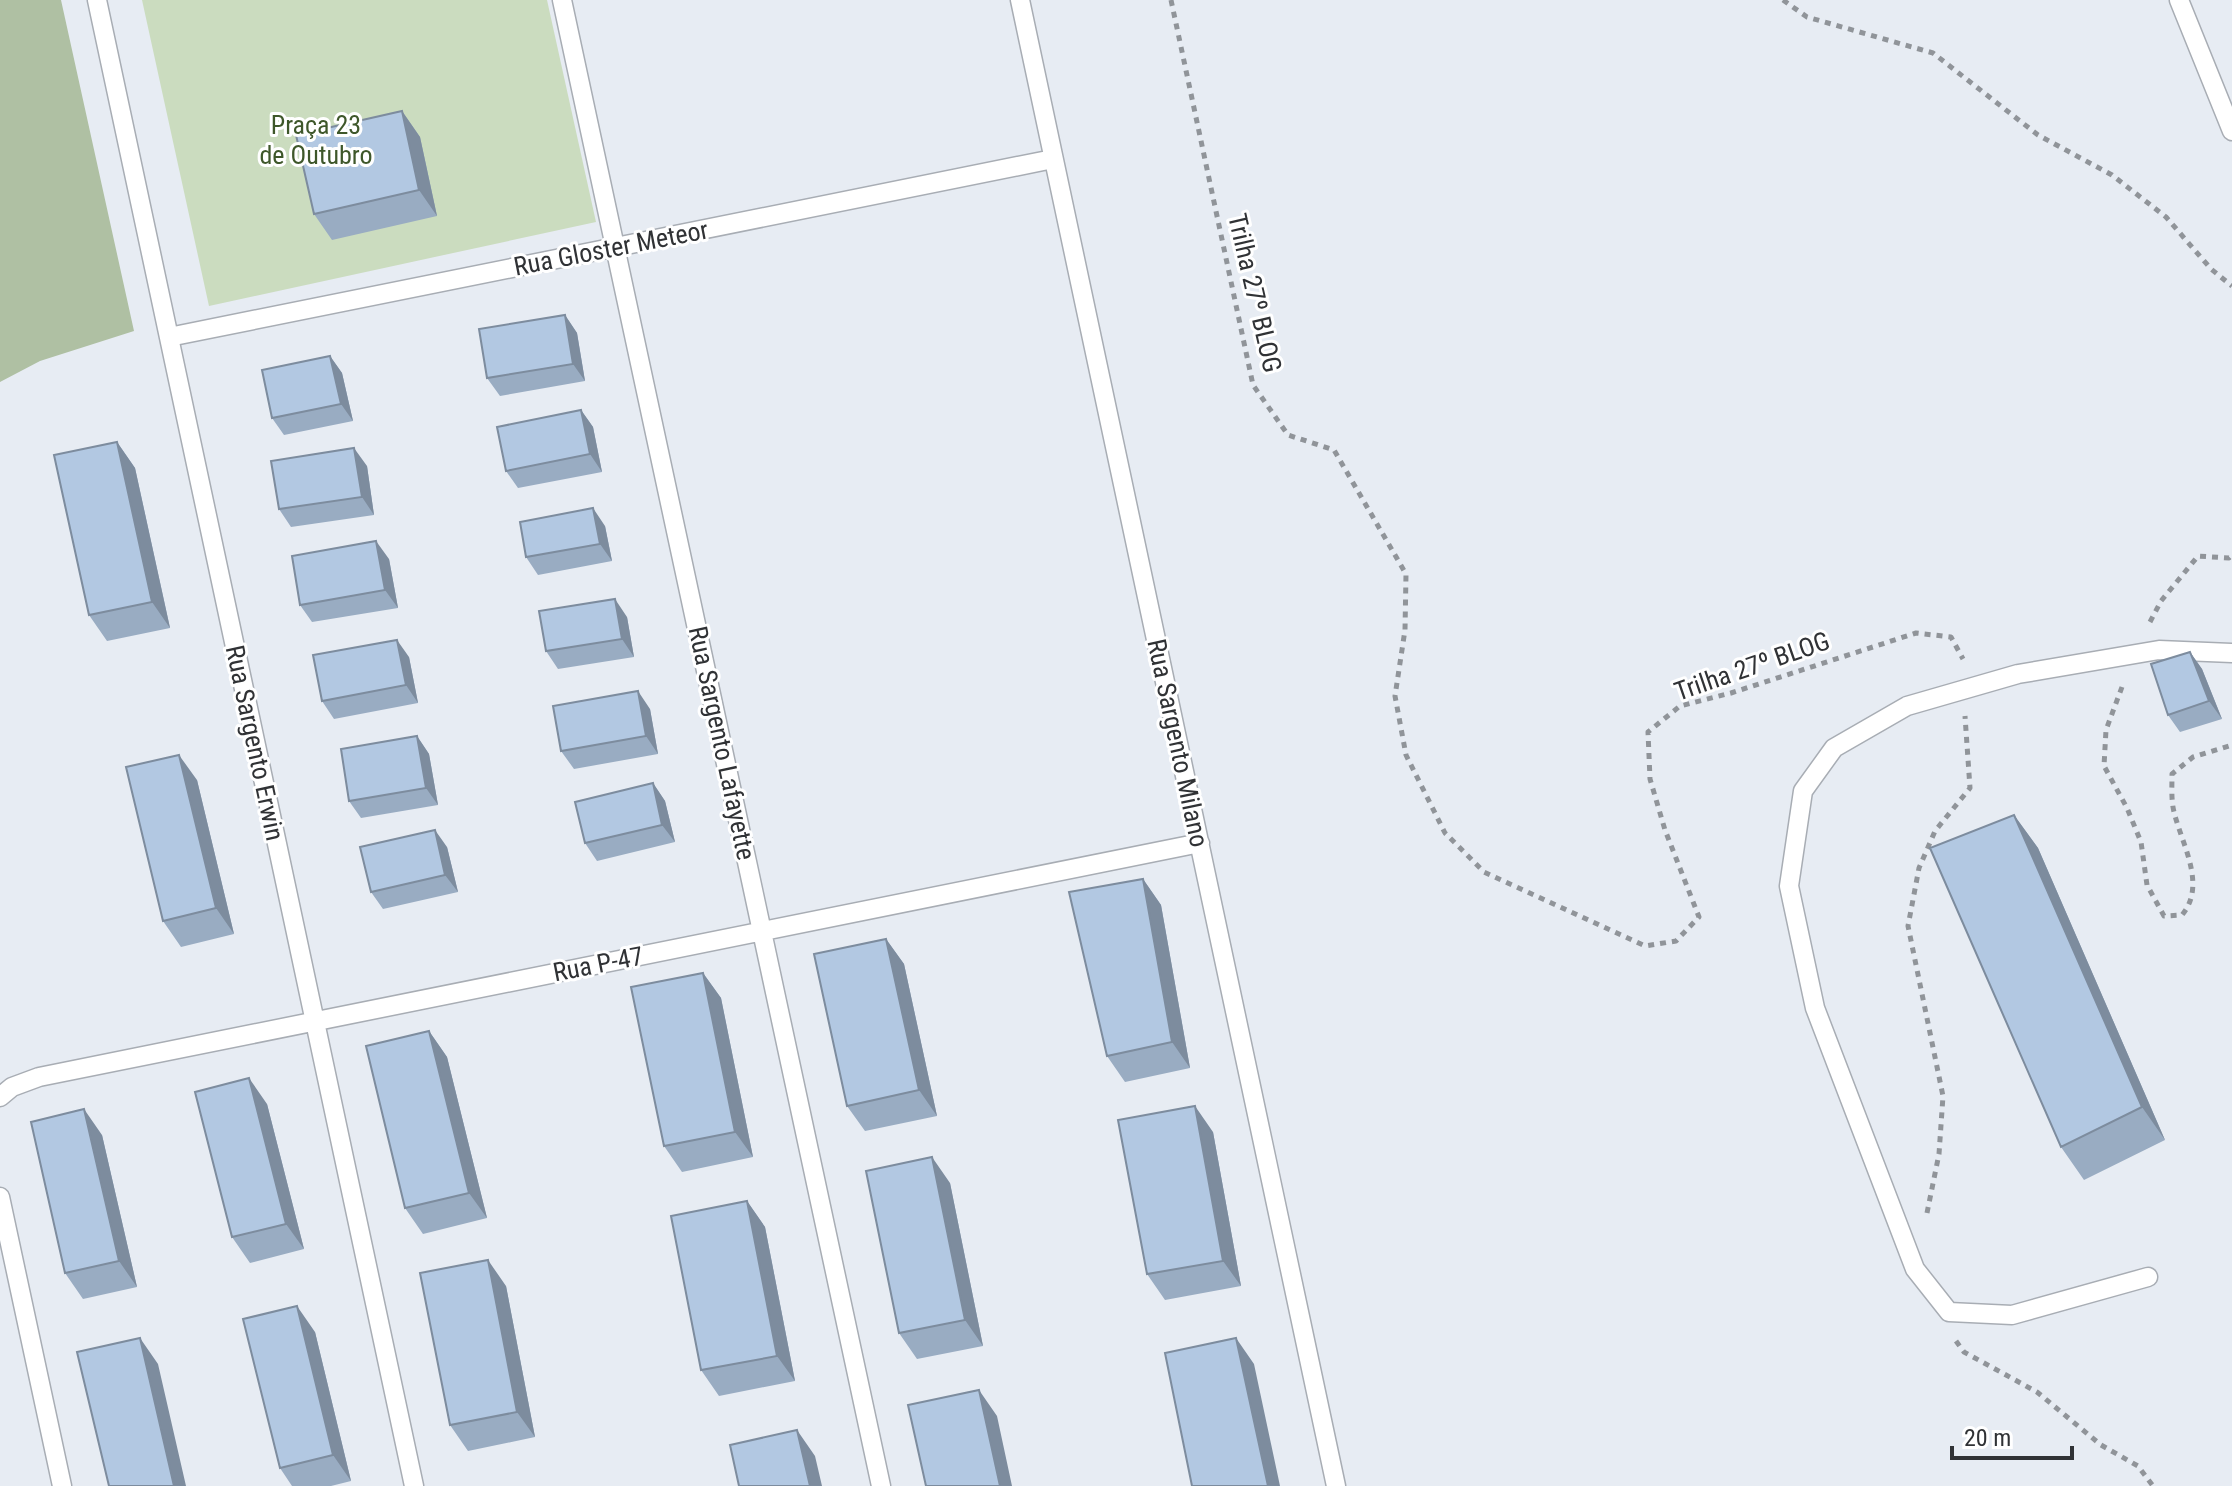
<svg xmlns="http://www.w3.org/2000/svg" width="2232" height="1486" viewBox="0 0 2232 1486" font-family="'Roboto Condensed',sans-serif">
<rect width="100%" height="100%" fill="#e7ecf3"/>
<path fill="#cbdcbf" d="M142,0h405l49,222 -387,84z"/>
<path fill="#afc0a3" d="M0,0h61l73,331 -94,30 -40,21z"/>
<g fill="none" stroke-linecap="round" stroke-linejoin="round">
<g stroke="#a8adb4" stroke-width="21">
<path id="service" d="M97,0l317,1486
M562,0l319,1486
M1020,0l316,1486
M2179,0l53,131
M169,337l884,-178
M0,1097l12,-10 27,-10 1161,-234
M0,1197l62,289
M2148,1277l-136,38 -63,-3 -34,-43 -100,-261 -26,-122 14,-95 31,-43 73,-42 111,-32 141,-24 73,3"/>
</g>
<path stroke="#909499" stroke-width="5" stroke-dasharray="6 6" stroke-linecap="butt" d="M1171,0l82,385 35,50 46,15 72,124 -1,56 -10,66 11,59 39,78 39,39 161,74 31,-5 23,-24 -34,-87 -15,-51 -2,-47 32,-26 51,-13 185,-60 35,4 12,22
M1783,0l24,17 126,36 105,82 74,40 54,42 45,52 21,17
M2150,622l11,-21 37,-45 31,2 3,-3
M2122,687l-16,43 -2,36 23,42 14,34 6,43 17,31 18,-1c25,-30 0,-70 -8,-103 -3,-12 -2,-26 -2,-38l21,-17 39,-12
M1927,1213l12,-59 4,-58 -35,-170 11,-58 16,-37 35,-43 -5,-72
M1956,1341l8,11 73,40 64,53 37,21 15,20"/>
<use href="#service" stroke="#fff" stroke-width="18"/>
</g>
<path fill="#99acc2" d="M402,111l18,26 17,79 -105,24 -18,-26z
M565,315l12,18 8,48 -85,15 -13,-18z
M330,356l12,17 11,48 -69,14 -12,-17z
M581,410l12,17 9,45 -84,16 -12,-17z
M117,442l18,26 35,160 -63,13 -18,-26z
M367,466l7,49 -83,12 -12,-18z
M605,526l7,35 -74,14 -12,-18z
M389,559l9,49 -86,14 -12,-17z
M627,617l7,40 -76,12 -12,-18z
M2190,652l12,17 20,50 -42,13 -12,-17z
M409,657l9,46 -84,16 -12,-18z
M650,709l8,45 -84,15 -13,-18z
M417,736l12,18 9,51 -77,13 -12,-17z
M197,780l37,154 -53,13 -18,-26z
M653,783l12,18 10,41 -78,19 -12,-18z
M2014,815l24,33 127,292 -81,40 -23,-33z
M447,847l11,45 -75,17 -12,-17z
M1143,879l18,26 29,163 -65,14 -18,-26z
M886,939l18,25 33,152 -72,15 -18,-25z
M703,973l18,25 32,159 -71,15 -18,-26z
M429,1031l18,26 40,161 -64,16 -18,-26z
M267,1104l37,145 -54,14 -18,-26z
M1213,1132l28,154 -76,14 -18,-26z
M102,1135l35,152 -54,12 -18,-26z
M950,1183l33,163 -66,13 -18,-26z
M747,1201l18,26 30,154 -76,15 -18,-26z
M506,1286l29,151 -67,14 -18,-26z
M315,1332l36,149 -20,5h-39l-12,-18z"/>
<path fill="#7d8c9e" d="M402,111l18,26 17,79 -18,-26z
M565,315l12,18 8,48 -12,-17z
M330,356l12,17 11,48 -12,-17z
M581,410l12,17 9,45 -12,-18z
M117,442l18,26 35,160 -18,-26z
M354,448l13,18 7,49 -12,-18z
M593,508l12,18 7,35 -12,-17z
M376,541l13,18 9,49 -13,-18z
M615,599l12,18 7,40 -12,-18z
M397,640l12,17 9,46 -12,-18z
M2190,652l12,17 20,50 -13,-18z
M638,691l12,18 8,45 -12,-18z
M417,736l12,18 9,51 -12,-17z
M179,755l18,25 37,154 -18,-26z
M653,783l12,18 10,41 -13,-17z
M2014,815l24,33 127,292 -23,-33z
M435,830l12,17 11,45 -13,-17z
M1143,879l18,26 29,163 -18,-26z
M886,939l18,25 33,152 -18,-26z
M703,973l18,25 32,159 -18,-25z
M429,1031l18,26 40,161 -18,-25z
M249,1078l18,26 37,145 -18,-25z
M1195,1106l18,26 28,154 -18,-25z
M84,1109l18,26 35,152 -18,-26z
M932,1157l18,26 33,163 -18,-26z
M747,1201l18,26 30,154 -18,-25z
M488,1260l18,26 29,151 -18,-25z
M297,1306l18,26 36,149 -18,-26z
M140,1338l18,26 28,122h-12z
M1236,1338l18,26 26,122h-12z
M979,1390l18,26 15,70h-12z
M797,1430l18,26 7,30h-12z"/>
<path fill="#b2c8e2" stroke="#7d8c9e" stroke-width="2" d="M402,111l17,79 -105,24 -18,-79z
M565,315l8,49 -86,14 -8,-49z
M330,356l11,48 -69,14 -10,-48z
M581,410l9,44 -84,17 -9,-44z
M117,442l35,160 -63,13 -35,-160z
M354,448l8,49 -83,12 -8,-48z
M593,508l7,36 -74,13 -6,-35z
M376,541l9,49 -85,15 -8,-49z
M615,599l7,40 -76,12 -7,-40z
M397,640l9,45 -84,16 -9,-46z
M2190,652l19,49 -41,14 -17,-51z
M638,691l8,45 -85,15 -8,-45z
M417,736l9,52 -77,13 -8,-52z
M179,755l37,153 -53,13 -37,-154z
M653,783l9,42 -77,18 -10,-41z
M2014,815l128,292 -81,40 -131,-299z
M435,830l10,45 -74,17 -11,-45z
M1143,879l29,163 -65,14 -38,-164z
M886,939l33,151 -72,16 -33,-152z
M703,973l32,159 -71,14 -33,-159z
M429,1031l40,162 -64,15 -39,-162z
M249,1078l37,146 -54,13 -37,-145z
M1195,1106l28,155 -76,13 -29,-154z
M84,1109l35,152 -54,12 -34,-151z
M932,1157l33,163 -66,13 -33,-162z
M747,1201l30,155 -76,14 -30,-154z
M488,1260l29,152 -67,13 -30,-152z
M297,1306l36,149 -53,13 -37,-149z
M140,1338l34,148h-65l-32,-134z
M1236,1338l32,148h-76l-27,-133z
M979,1390l21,96h-74l-18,-81z
M797,1430l13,56h-71l-9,-41z"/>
<g text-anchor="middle" stroke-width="6" stroke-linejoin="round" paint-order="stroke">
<g font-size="26" fill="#3e572a" stroke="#fff">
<text x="316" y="134">Praça 23<tspan x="316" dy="30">de Outubro</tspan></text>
</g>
<g font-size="26" fill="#303235" stroke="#fff">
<text transform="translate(611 248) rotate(-11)" y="9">Rua Gloster Meteor</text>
<text transform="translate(1255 293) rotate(77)" y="9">Trilha 27º BLOG</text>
<text transform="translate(1752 666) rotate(-19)" y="9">Trilha 27º BLOG</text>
<text transform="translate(255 743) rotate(78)" y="9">Rua Sargento Erwin</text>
<text transform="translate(722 743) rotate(78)" y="9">Rua Sargento Lafayette</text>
<text transform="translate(1178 743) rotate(78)" y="9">Rua Sargento Milano</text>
<text transform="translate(598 964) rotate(-11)" y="9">Rua P-47</text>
</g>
</g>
<path d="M1952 1446v12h120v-12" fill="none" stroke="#303235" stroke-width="4"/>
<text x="1964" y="1446" font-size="24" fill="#303235" stroke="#ffffff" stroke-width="6" paint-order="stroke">20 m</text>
</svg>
